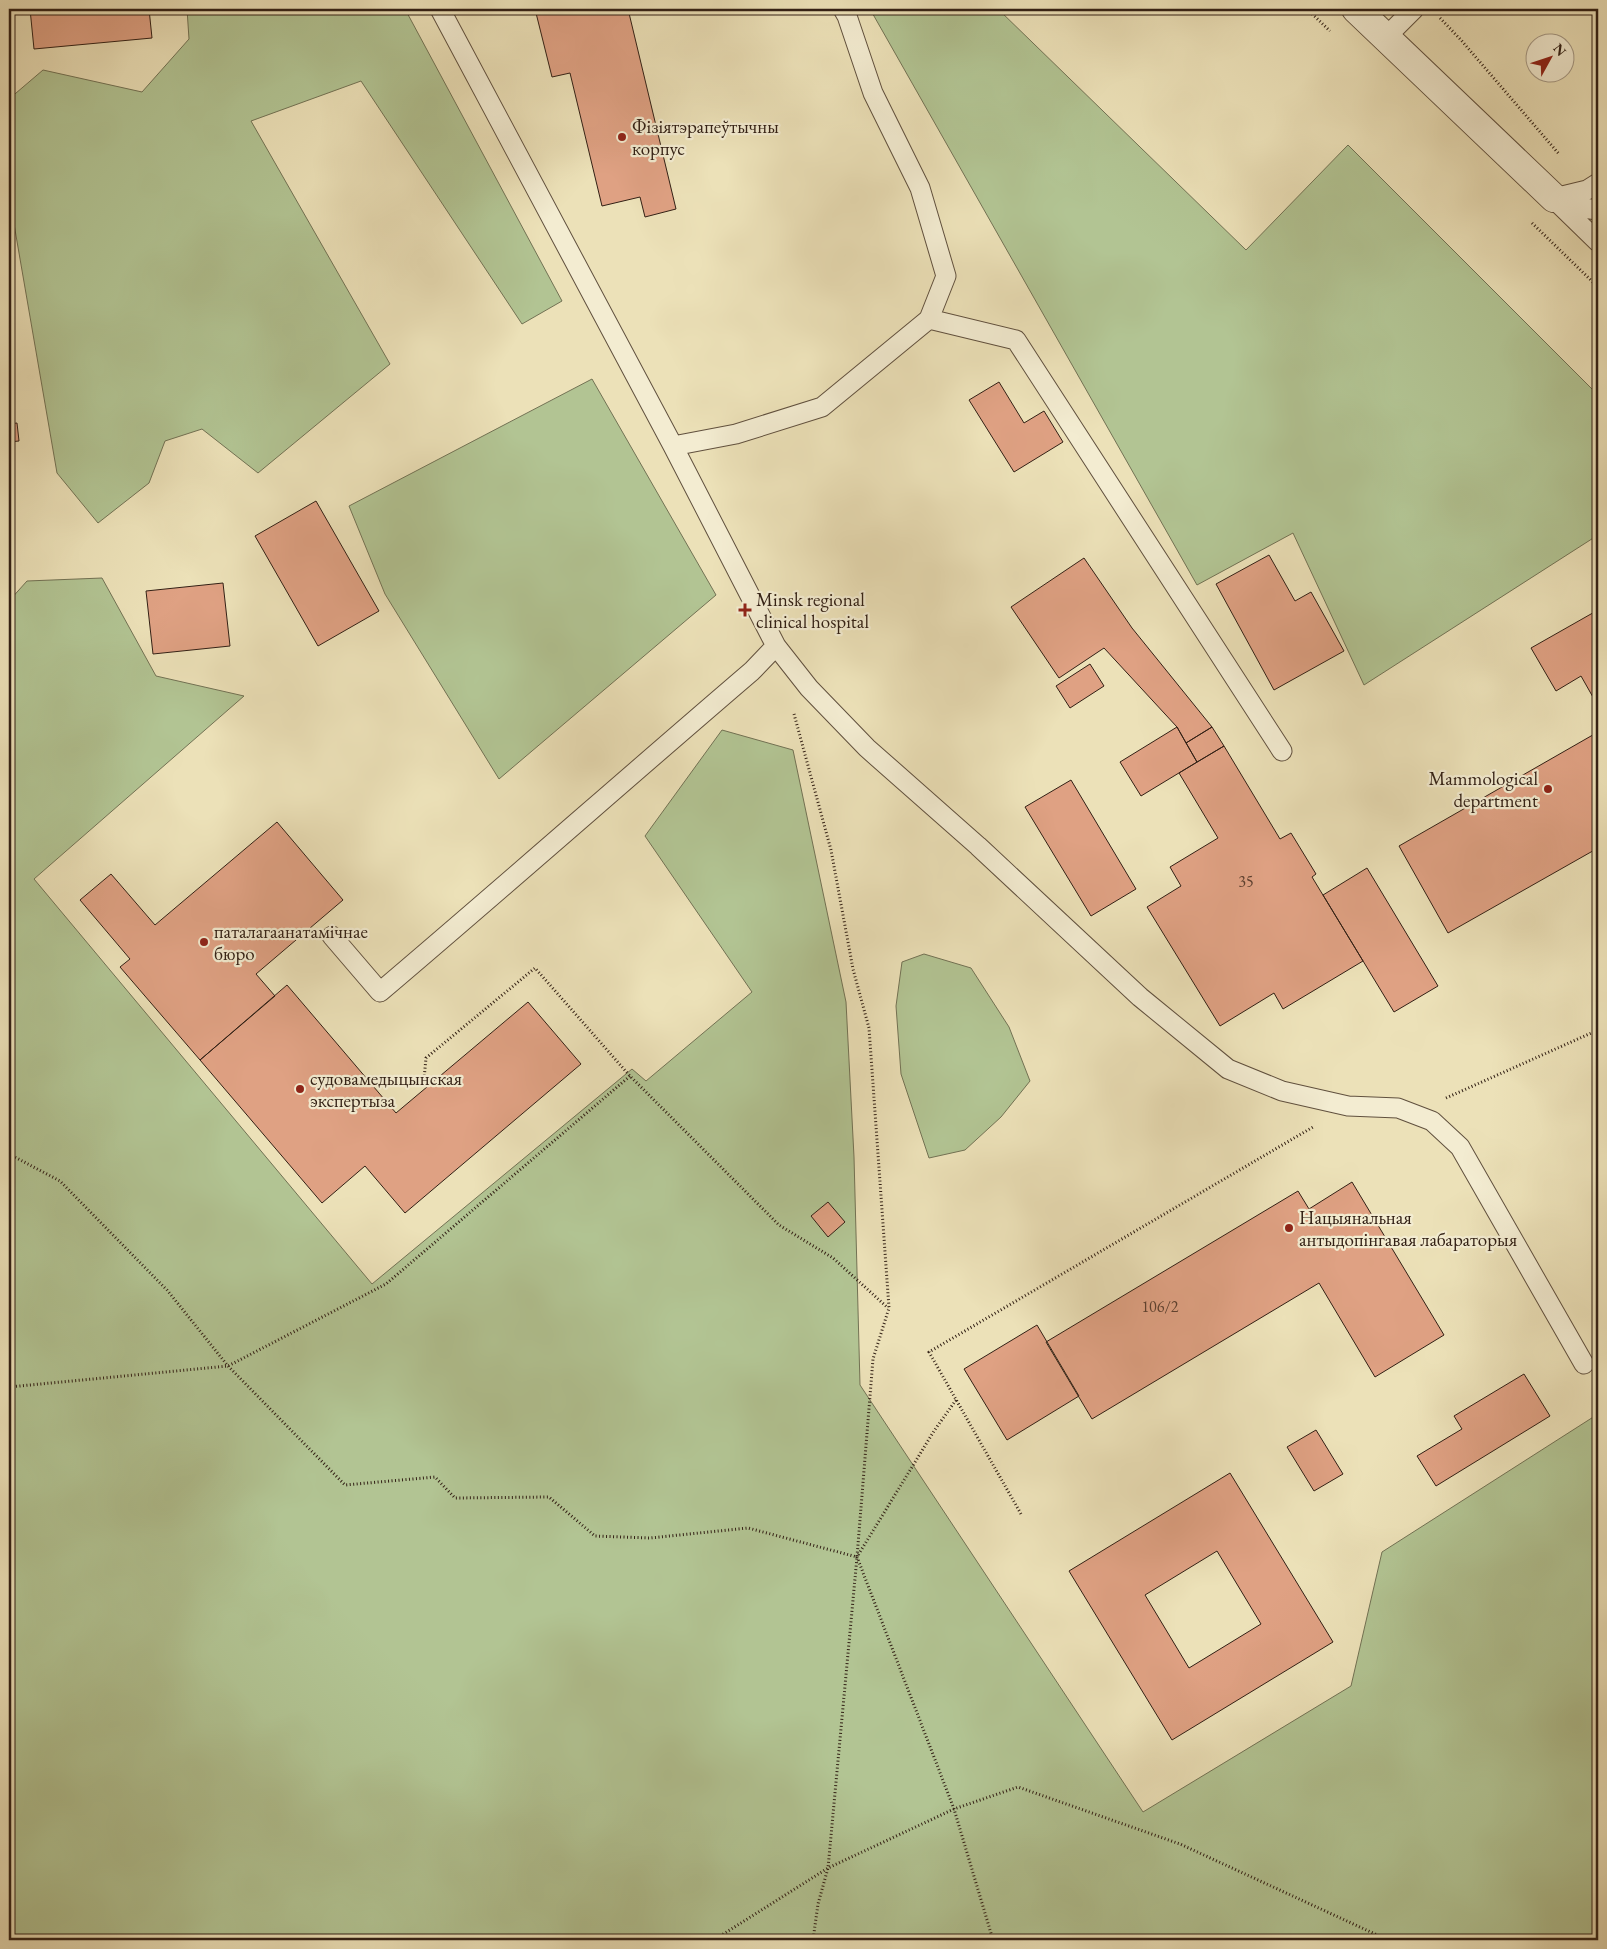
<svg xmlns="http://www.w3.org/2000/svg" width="1607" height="1949" viewBox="0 0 1607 1949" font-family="'EB Garamond',serif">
<rect width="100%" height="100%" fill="#ece1b8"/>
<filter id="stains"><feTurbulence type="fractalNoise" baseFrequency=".004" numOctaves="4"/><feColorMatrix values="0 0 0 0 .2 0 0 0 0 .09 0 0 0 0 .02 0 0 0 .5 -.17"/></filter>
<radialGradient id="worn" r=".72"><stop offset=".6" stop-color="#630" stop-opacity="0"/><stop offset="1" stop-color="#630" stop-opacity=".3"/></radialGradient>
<path fill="#b2c493" stroke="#727254" d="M187,9h218l157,292 -40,23 -161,-243 -110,40 139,243 -132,109 -56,-44 -37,12 -16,42 -51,40 -41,-50 -48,-278v-96l34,-29 99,22 47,-53z
M870,9h128l248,241 102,-105 250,250v140l-234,150 -71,-152 -96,52z
M592,379l124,216 -217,184 -114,-185 -36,-88z
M102,578l54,98 88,20 -210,183 338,405 260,-215 14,12 106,-89 -107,-156 77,-106 71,20 53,252 8,155 6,228 283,427 208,-126 31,-134 216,-138v526h-1589v-1339l18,-20z
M924,954l47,14 38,59 21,54 -29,36 -36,33 -36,8 -28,-84 -5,-68 6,-44z"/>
<path fill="#dfa183" stroke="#322015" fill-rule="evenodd" d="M30,9h119l3,29 -118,11z
M535,9h93l48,200 -31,8 -5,-20 -38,9 -32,-133 -18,4z
M999,382l25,41 20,-12 19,31 -49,30 -45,-72z
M17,423l2,18 -10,1v-18z
M316,501l63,110 -61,35 -63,-110z
M1269,555l26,46 16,-9 33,59 -70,39 -58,-106z
M1084,558l48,70 80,99 -26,16 -9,-16 -73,-79 -45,30 -48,-71z
M223,583l7,63 -77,8 -7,-63z
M1598,610v96l-17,-30 -25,15 -25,-43z
M1090,664l14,22 -34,22 -14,-22z
M1177,727l20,35 -56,34 -21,-34z
M1212,727l12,19 -27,16 -11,-19z
M1598,732v116l-150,85 -49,-87z
M1224,746l56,93 11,-6 25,41 -4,3 51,84 -80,48 -9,-16 -54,33 -73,-119 34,-21 -11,-19 48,-29 -39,-65z
M1071,780l65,109 -45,27 -66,-109z
M277,822l66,78 -87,74 19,22 -75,64 -80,-93 10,-8 -50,-59 31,-26 44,51z
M1367,868l71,118 -44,26 -71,-117z
M287,985l109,128 132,-111 53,62 -176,149 -40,-47 -43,37 -122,-143z
M1352,1182l92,153 -69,42 -56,-94 -227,136 -46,-77 252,-151 11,18z
M828,1202l17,20 -17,15 -17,-21z
M1037,1325l42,71 -72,44 -43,-71z
M1524,1374l26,42 -114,70 -19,-30 45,-27 -8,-13z
M1316,1430l27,44 -29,17 -27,-44z
M1230,1473l103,169 -161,98 -103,-169zM1217,1551l44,73 -72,44 -44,-73z"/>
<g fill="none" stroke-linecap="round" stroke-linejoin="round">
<g stroke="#60503e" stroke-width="21">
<path id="service" d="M440,9l233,437 103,200 33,42 58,60 111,98 162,151 88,72 54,22 66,15 50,2 34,13 28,26 124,217
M1386,37l28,-28
M1598,183l-11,7 -33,8 6,7 38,5
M1560,205l38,37
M929,319l87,21 266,411
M673,446l63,-12 86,-27 107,-88 17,-43 -26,-88 -47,-95 -26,-77 -4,-7
M332,936l48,56c125,-106 247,-214 372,-321l24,-25"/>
</g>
<g stroke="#60503e" stroke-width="30">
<path id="tertiary" d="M1356,9l198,189"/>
</g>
<path stroke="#322015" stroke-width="3" stroke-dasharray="1 2.5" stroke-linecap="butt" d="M1307,9l23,22
M1440,18l21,22 98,114
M1532,223l66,64
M794,714l37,136 22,119 16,59 20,280 -16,51 -16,198 -29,311 -10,36 -5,36
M424,1079l2,-21 109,-90 95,108 149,149 54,33 55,50
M1446,1098l152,-68
M9,1154l51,27 107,109 61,76 117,119 90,-8 20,21 94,-1 46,39 55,2 98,-10 109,29
M9,1387l219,-21 158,-82 244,-208
M956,1400l-22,31 -77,126 97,252 39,131
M1021,1514l-92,-162 384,-225
M9,1939l1,1
M714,1940l114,-72 126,-59 64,-22 162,57 208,96"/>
<use href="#service" stroke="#f3ecd1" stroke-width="19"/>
<use href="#tertiary" stroke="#f3ecd1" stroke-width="28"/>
</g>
<g fill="#8f2418" stroke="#f3ecd1" stroke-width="2">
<circle cx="622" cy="137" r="5"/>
<path d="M742.5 602.5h5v5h5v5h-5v5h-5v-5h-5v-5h5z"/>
<circle cx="1548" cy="789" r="5"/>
<circle cx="204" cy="942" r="5"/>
<circle cx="300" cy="1089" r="5"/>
<circle cx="1289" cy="1228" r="5"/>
</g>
<g text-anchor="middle" stroke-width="4.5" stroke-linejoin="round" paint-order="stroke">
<g font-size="16" fill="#5d4030">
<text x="1246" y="887">35</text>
<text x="1160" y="1312">106/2</text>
</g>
<g font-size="19" fill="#322015" stroke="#f3ecd1" text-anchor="start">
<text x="632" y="133">Фізіятэрапеўтычны<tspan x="632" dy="22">корпус</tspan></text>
<text x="756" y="606">Minsk regional<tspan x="756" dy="22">clinical hospital</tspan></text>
<text x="1538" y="785" text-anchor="end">Mammological<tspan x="1538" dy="22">department</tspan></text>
<text x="214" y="938">паталагаанатамічнае<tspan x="214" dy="22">бюро</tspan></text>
<text x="310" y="1085">судовамедыцынская<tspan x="310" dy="22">экспертыза</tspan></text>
<text x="1299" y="1224">Нацыянальная<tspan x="1299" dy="22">антыдопінгавая лабараторыя</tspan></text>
</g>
</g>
<rect width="1607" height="1949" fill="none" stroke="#ece1b8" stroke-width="30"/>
<rect x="10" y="10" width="1587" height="1929" fill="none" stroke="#322015" stroke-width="2.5"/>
<rect x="15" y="15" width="1577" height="1919" fill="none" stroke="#322015"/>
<g transform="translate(1550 58) rotate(50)"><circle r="24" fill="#f3ecd1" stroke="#a69a86"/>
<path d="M0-4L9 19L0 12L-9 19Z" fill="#8f2418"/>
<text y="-8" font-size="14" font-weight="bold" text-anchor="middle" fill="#322015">N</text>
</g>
<rect width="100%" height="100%" filter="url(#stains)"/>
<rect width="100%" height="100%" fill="url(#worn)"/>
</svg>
